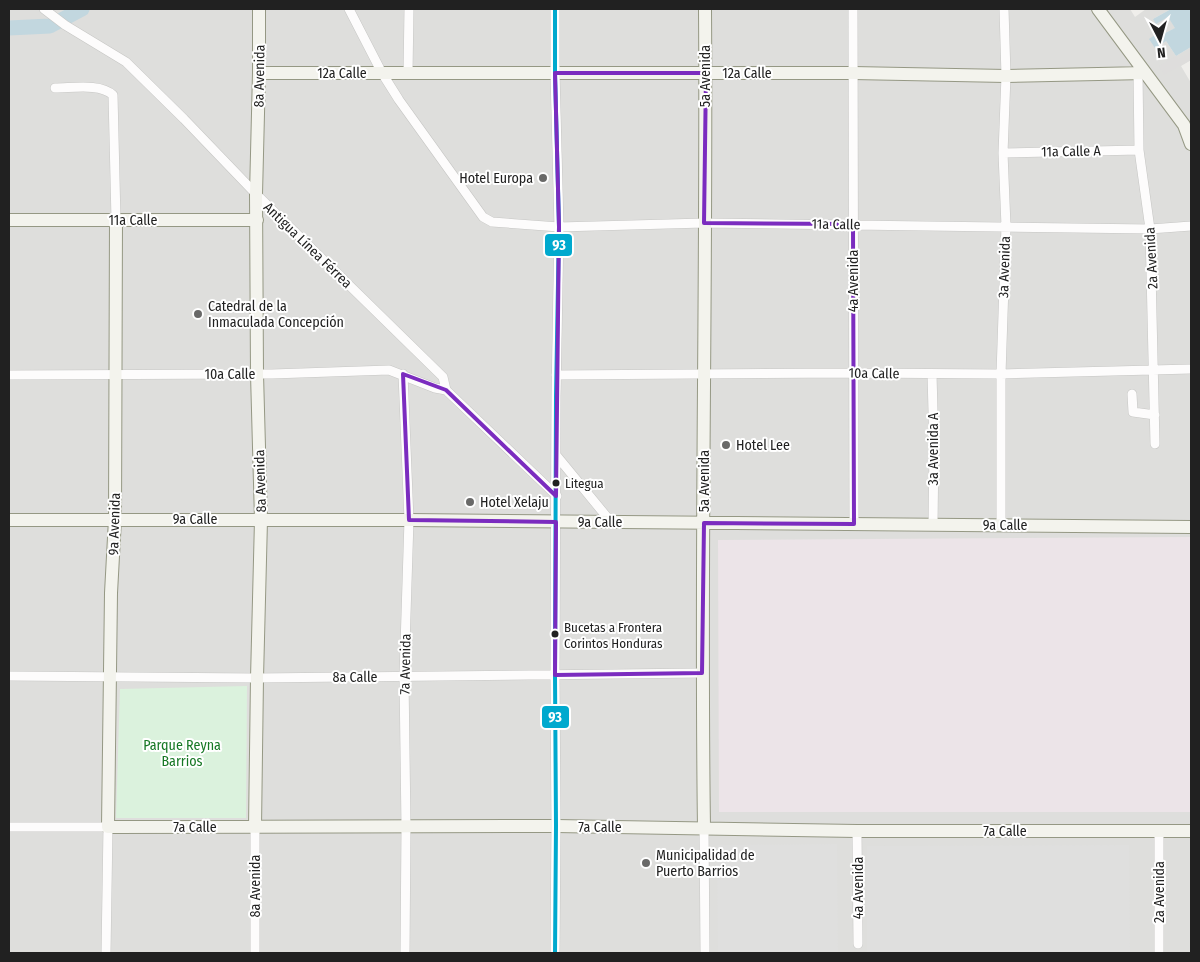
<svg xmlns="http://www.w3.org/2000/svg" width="1200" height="962" viewBox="0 0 1200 962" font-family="'Fira Sans Condensed',sans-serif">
<rect width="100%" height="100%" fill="#efeeeb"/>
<path fill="#dededc" d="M9,9h1121l5,8 11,-8h25l-18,10 15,-2 8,11 -14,6 -1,-3 5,10 10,15 15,-9v13l-10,6 10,17v870h-1182z"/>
<path fill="#ece4e8" d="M1191,537v275h-472l-1,-272z"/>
<path fill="#dbf2dd" d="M247,686l-1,132h-130l4,-129z"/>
<path fill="#dfdfde" d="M837,844l1,109h-120l-1,-108z
M1129,845l1,108h-263v-107z"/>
<path fill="#c2d7df" d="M1171,9h20v38l-15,9 -10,-15 -11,7 -6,-9 12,-8 2,3 12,-6 -7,-11 -12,7 -3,-5z"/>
<path fill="#dedddc" d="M1191,52v8l-27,15 -5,-9 17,-10 3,3z"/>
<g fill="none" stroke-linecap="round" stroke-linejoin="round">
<path stroke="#c2d7df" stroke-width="15" d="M9,28l41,-2 32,-17"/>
<g stroke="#c6c6c4" stroke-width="10">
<path id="street" d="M44,9l21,16 61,37 58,57 72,75 187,183 3,13 111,106
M349,9l33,64 17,27 84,117 9,5 67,5 145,-4 446,6 41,-3
M853,9l1,515
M408,73l1,-64
M1138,73l1,77 11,79 5,215
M55,88c18,0 45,-5 58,7l3,125
M1003,153l136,-3
M403,374l6,146 -5,157 2,150 -1,126
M932,374l2,74 -1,77
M9,375l263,-1 117,-4 46,18 11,2
M556,375l298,-2 147,1 190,-5
M1132,394l1,18 22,3
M556,455l55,67
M1001,525v-151l5,-148 -3,-73 3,-77 -2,-67
M9,676l248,2 445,-5
M9,827h99l-2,126
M704,827l1,126
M857,831l1,113
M255,953v-126
M555,953l1,-127 -1,-151 1,-278 3,-170 -4,-154v-64
M1159,953v-123"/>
</g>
<g stroke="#959884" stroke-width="14">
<path id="secondary" d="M1098,9l86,116 7,19
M259,73h594l153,3 139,-3
M9,220h248
M116,220l-1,299 -4,74 -3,234 448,-1 301,5h334
M9,520h400l782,7
M255,827l2,-149 4,-158 -4,-146 -1,-180 3,-121v-64
M704,827c-4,-272 3,-545 1,-818"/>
</g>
<use href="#street" stroke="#fdfcfc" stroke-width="9"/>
<use href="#secondary" stroke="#f3f3ed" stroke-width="12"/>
<g stroke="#fff" stroke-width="8">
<path id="bus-1" d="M555,953l1,-127 -1,-151 1,-278 3,-170 -4,-154v-64"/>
</g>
<use href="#bus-1" stroke="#00a9ce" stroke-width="4"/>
</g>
<path fill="none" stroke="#7b2cbf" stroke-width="4" stroke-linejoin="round" d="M555,73h151l-2,150 149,1 1,300 -150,-1 -2,150 -147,2 1,-153 -147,-2 -6,-146 43,16 110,106 3,-269z"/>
<g fill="#696968" stroke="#fff" stroke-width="2">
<circle cx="543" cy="178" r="5"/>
<circle cx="198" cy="314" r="5"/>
<circle cx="726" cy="445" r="5"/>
<circle cx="470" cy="502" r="5"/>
<circle cx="646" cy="863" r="5"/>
</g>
<g fill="#212121" stroke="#fff" stroke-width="2">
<circle cx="556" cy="483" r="4.5"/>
<circle cx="555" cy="634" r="4.5"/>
</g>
<g text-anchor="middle" stroke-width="4" stroke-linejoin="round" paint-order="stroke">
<g font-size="13" fill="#212121" stroke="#fff" text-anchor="start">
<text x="565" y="488">Litegua</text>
<text x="564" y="632">Bucetas a Frontera<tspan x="564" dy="16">Corintos Honduras</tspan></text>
</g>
<g font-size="14" fill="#212121" stroke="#fff">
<text x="342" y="78">12a Calle</text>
<text x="747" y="78">12a Calle</text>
<text transform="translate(259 76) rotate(-89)" y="5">8a Avenida</text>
<text transform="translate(705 76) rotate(-90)" y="5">5a Avenida</text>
<text transform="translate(1071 151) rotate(-1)" y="5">11a Calle A</text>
<text x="133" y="225">11a Calle</text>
<text transform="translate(836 224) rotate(1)" y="5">11a Calle</text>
<text transform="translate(308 245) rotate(44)" y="5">Antigua Línea Férrea</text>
<text transform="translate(1151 258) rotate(-93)" y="5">2a Avenida</text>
<text transform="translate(1004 267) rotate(-88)" y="5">3a Avenida</text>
<text transform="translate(853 281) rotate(-90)" y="5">4a Avenida</text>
<text transform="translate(874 373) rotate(1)" y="5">10a Calle</text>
<text x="230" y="379">10a Calle</text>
<text transform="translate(933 449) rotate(-90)" y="5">3a Avenida A</text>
<text transform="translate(260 481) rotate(-92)" y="5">8a Avenida</text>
<text transform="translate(704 481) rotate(-90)" y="5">5a Avenida</text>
<text x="195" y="524">9a Calle</text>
<text x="600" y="527">9a Calle</text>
<text transform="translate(114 524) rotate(-88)" y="5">9a Avenida</text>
<text x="1005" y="530">9a Calle</text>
<text transform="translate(405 664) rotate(-89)" y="5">7a Avenida</text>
<text x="355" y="682">8a Calle</text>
<text x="195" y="832">7a Calle</text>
<text x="600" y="832">7a Calle</text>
<text x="1005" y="836">7a Calle</text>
<text transform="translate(255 886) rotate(-90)" y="5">8a Avenida</text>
<text transform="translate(858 888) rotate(-90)" y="5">4a Avenida</text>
<text transform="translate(1159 892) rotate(-90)" y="5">2a Avenida</text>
</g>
<g font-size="14" fill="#212121" stroke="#fff" text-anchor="start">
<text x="533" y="183" text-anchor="end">Hotel Europa</text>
<text x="208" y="311">Catedral de la<tspan x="208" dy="16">Inmaculada Concepción</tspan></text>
<text x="736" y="450">Hotel Lee</text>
<text x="480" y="507">Hotel Xelaju</text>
<text x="656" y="860">Municipalidad de<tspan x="656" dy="16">Puerto Barrios</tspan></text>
</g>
<g font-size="14" fill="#177825" stroke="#fff">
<text x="182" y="750">Parque Reyna<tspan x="182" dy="16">Barrios</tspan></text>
</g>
</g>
<g stroke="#fff" stroke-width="2">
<rect x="544" y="233" width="29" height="24" rx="5" fill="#00a9ce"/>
<rect x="541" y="705" width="29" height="24" rx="5" fill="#00a9ce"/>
</g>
<g font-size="14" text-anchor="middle" font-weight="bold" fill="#fff">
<text x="559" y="250">93</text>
<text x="555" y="722">93</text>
</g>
<rect width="1200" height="962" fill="none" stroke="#212121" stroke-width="20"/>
<g transform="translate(1160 40) rotate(174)" stroke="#ffffff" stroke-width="4" paint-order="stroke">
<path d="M0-4L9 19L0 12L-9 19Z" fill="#212121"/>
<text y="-8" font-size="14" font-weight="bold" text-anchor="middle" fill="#212121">N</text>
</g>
</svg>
